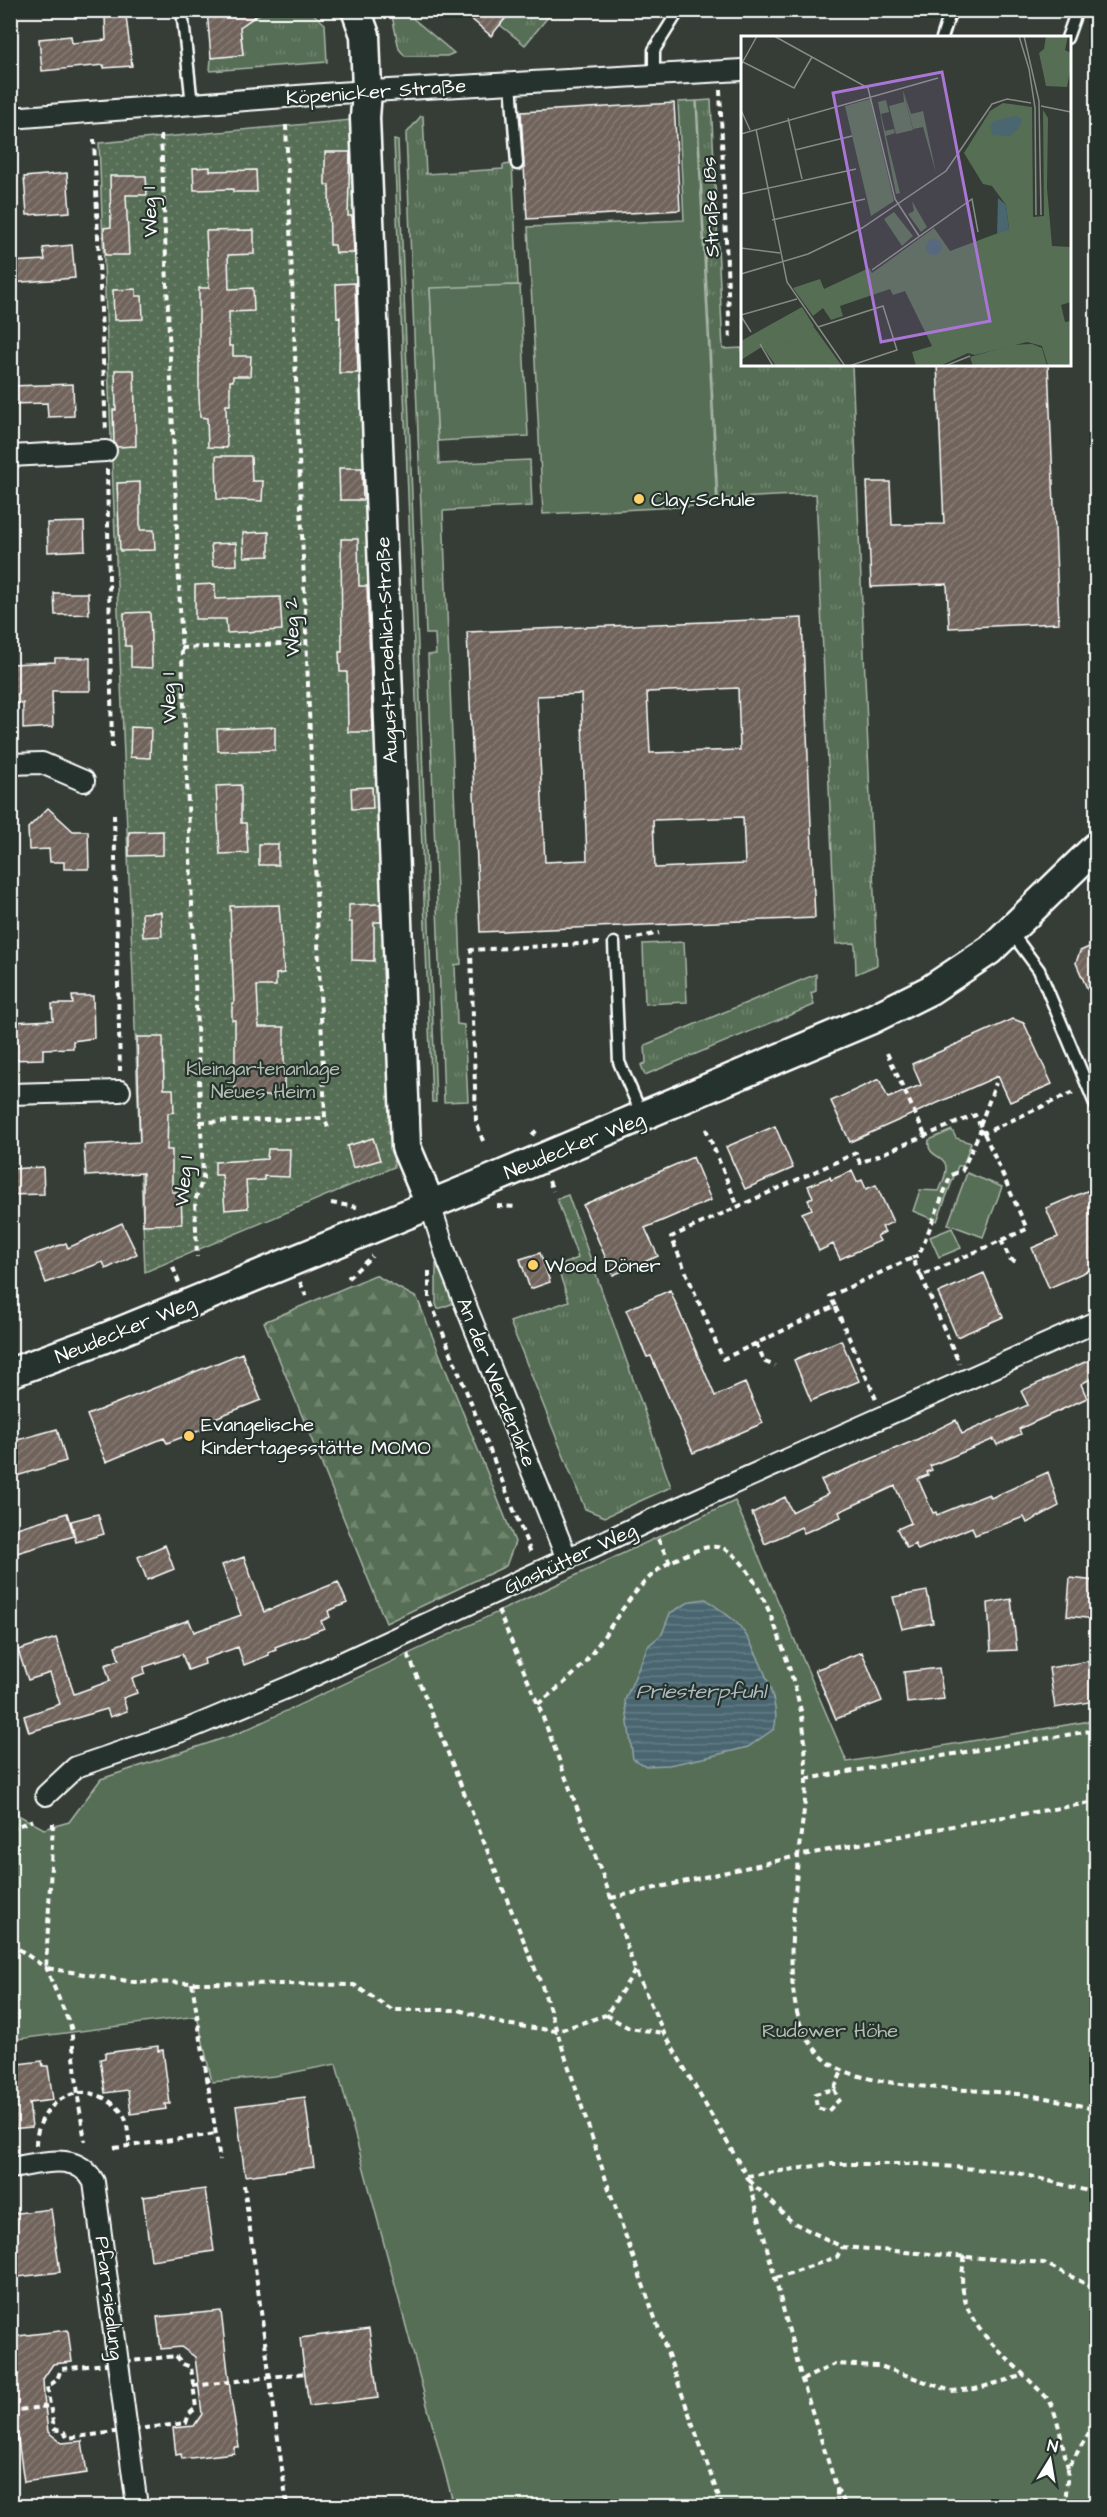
<svg xmlns="http://www.w3.org/2000/svg" width="1107" height="2517" viewBox="0 0 1107 2517" font-family="'Architects Daughter',sans-serif">
<defs>
<pattern id="grass-tufts" width="24" height="20" patternUnits="userSpaceOnUse" patternTransform="scale(1.5)"><rect width="24" height="20" fill="#566e54"/><path d="M3 7l-1-3M5 7V3M7 7l1-3M15 17l-1-3M17 17v-4M19 17l1-3" fill="none" stroke="#6f846e"/></pattern>
<pattern id="forest-firs" width="22" height="20" patternUnits="userSpaceOnUse" patternTransform="scale(1.5)"><rect width="22" height="20" fill="#566e54"/><path d="M5 1l3.5 6h-7zM16 11l3.5 6h-7z" fill="#6f846e"/></pattern>
<pattern id="garden-dots" width="8" height="8" patternUnits="userSpaceOnUse" patternTransform="scale(1.5)"><rect width="8" height="8" fill="#566e54"/><path d="M2 2h.1M6 6h.1" fill="none" stroke="#6f846e" stroke-width="1.8" stroke-linecap="round"/></pattern>
<pattern id="water-rules" width="6" height="5" patternUnits="userSpaceOnUse" patternTransform="scale(1.5)"><rect width="6" height="5" fill="#4a6670"/><path d="M0 2.5h6" fill="none" stroke="#657d85"/></pattern>
<pattern id="building-hatch" width="6" height="6" patternUnits="userSpaceOnUse" patternTransform="scale(1.5)"><rect width="6" height="6" fill="#70645b"/><path d="M-1 1l2-2M0 6l6-6M5 7l2-2" fill="none" stroke="#857b74"/></pattern>
</defs>
<rect width="100%" height="100%" fill="#353d36"/>
<filter id="ink" filterUnits="userSpaceOnUse"><feTurbulence type="fractalNoise" baseFrequency=".0167" numOctaves="2"/><feDisplacementMap in="SourceGraphic" scale="12" xChannelSelector="R" yChannelSelector="G"/><feConvolveMatrix kernelMatrix="1 2 1 2 8 2 1 2 1" color-interpolation-filters="sRGB"/></filter>
<g filter="url(#ink)">
<path fill="url(#grass-tufts)" stroke="#aab6aa" stroke-width="1.5" d="M391,11h13l50,42 -7,3h-42l-6,-7z
M512,11v-1l41,1 -28,34 -25,-20z
M263,12l47,-1 15,13 2,38 -117,9 1,-13 32,-4 -2,-19 -4,-2 5,-13 5,2z
M711,100l12,249 19,-1v16l110,1 25,600 -21,9 -1,-31 -19,1 -20,-450 -98,5 -21,-398z
M421,116h2l3,58 77,-5v-4l9,-1 6,121 -88,4 9,175 91,-4 2,46 -89,5 18,453 -6,1 2,59 7,1 4,76 -24,1 -16,-447 8,-1 -1,-20h-9l-20,-500z
M394,140l4,1 38,961h-4z
M684,942l3,60 -42,2 -2,-60z
M816,974v17l-5,2 3,12 -169,70 -4,-10 5,-2 -1,-18z
M568,1195l103,292 -66,30 -20,-8 -75,-187 59,-21 -12,-34 21,-9 -21,-59z
M436,1263l18,40 -16,6 -2,-5z"/>
<path fill="url(#forest-firs)" stroke="#aab6aa" stroke-width="1.5" d="M375,1275l42,23 98,244 -9,24 -120,57 -122,-301z"/>
<path fill="#566e54" stroke="#aab6aa" stroke-width="1.5" d="M696,101l21,404 -174,9 -15,-287 156,-7 -6,-118z
M520,285l8,151 -90,5 -8,-153z
M952,1130l4,8 15,5 -8,23h-5l-21,55 -24,-10 7,-21 19,1c3,-7 8,-17 7,-24 -1,-13 -20,-9 -17,-27z
M967,1173l35,14 -19,50 -35,-13z
M952,1228l9,20 -22,9 -9,-20z
M735,1501l112,261 249,-42v786h-642l-118,-442 -61,12 -63,6 -15,-66 -186,24 -1,-253 8,28 26,14 25,-7 32,-43 138,-46z"/>
<path fill="url(#garden-dots)" stroke="#aab6aa" stroke-width="1.5" d="M351,120l43,1047 -249,105 -46,-1129z"/>
<path fill="url(#water-rules)" stroke="#92a3a9" stroke-width="1.5" d="M706,1599c10,8 21,15 30,23 17,17 47,84 38,107l-26,18 -40,10 -39,8 -23,1 -13,-7 -8,-59 23,-54 14,-12 8,-21 21,-12z"/>
<path fill="url(#building-hatch)" stroke="#fff" stroke-width="1.5" fill-rule="evenodd" d="M207,10h57l-24,17 3,28 -32,3z
M461,10h51l-21,26z
M126,16l6,50 -28,2v-3l-62,6 -3,-32 32,-3 1,7 34,-3 -1,-23z
M674,103l6,107 -153,9 -6,-107z
M325,152h25l-2,64h4l2,37h-18l-1,-8h-5l-1,-60h-4z
M210,167v4l46,-1 1,22h-24v-3l-39,1 -1,-22z
M67,173l3,39 -43,3 -3,-38z
M110,176h36l1,19h-21l3,60h-24l-1,-27 7,-1z
M254,230v24l-26,1 1,34 24,-1 1,23 -25,1v34h4v10h18l-1,20h-17v5h-3v24h-4l1,43 -19,-1 -1,-29 -7,-1 -1,-21v-108h10l-3,-57z
M72,245l3,33 -65,5v-21l35,-2 -2,-12z
M355,283l3,90h-19l1,-56 -3,1 -1,-34z
M136,289v7h6l1,23 -29,1 -1,-30z
M937,364h111l11,259 -110,5 -2,-44 -76,3 -4,-105h23l2,43 52,-1z
M115,370h19l2,76 -19,1 -3,-5 -1,-32h3z
M73,384l1,32 -26,1 -1,-14 -37,1v-18z
M216,456h35l1,25h11l-1,20 -45,-2z
M339,468h23l1,32h-23z
M140,482v48h14l1,20 -35,1 -3,-68z
M84,522l1,28 -37,2 -1,-29z
M269,532v24l-25,1 -1,-24z
M341,539h17l1,47h8l6,146h-25l-1,-60h-7l-1,-20h3z
M236,543l1,22 -24,1 -2,-22z
M215,584v15l65,-2 2,33 -55,3 -1,-14h-31v-34z
M54,593h34l1,21 -34,1z
M150,612l2,56 -21,-1v-21h-6l-1,-33z
M802,618l13,300 -335,14 -13,-300zM738,688l2,62 -90,3 -3,-61zM581,694l6,166 -42,2 -8,-166zM743,817l2,47 -90,4 -2,-48z
M55,658h35v33h-38l1,36 -30,2v-26h-13v-39l45,-2z
M131,727l20,1 -1,30 -20,-1z
M275,727v23l-57,1 -1,-22z
M241,785v38h5l2,30 -28,1 -4,-68z
M372,787l1,21 -21,1 -1,-21z
M48,808l25,23h15l1,38h-25v-7h-14l-1,-13 -20,1 -1,-22z
M163,831v24l-34,1v-24z
M259,844h19v21h-19z
M380,904l1,18h-7v39l-22,-1v-38h-3v-17z
M279,905l5,68 -8,1v12h-19l2,41h25v69h-33v3l-16,1v-80h-3v-17h2l-4,-97z
M161,912l1,24 -19,1 -1,-24z
M1096,944v65l-20,-46 4,-12z
M72,996h21l1,42 -21,3v7l-30,1v10l-33,1v-38l43,-2 -1,-16h21z
M1013,1019l11,4 28,61 -42,18 -12,-26 -148,66 -19,-41 48,-22 9,19 33,-13 -9,-21z
M137,1037h26l1,52h9l1,23 -6,1 -1,37h5v42h9l1,32 -39,1v-52l-57,3 -2,-31 56,-3z
M775,1126l18,42 -48,21 -19,-42z
M373,1138l7,22 -27,8 -6,-22z
M268,1149h22l-1,28 -25,-1v4l-18,1 2,27 -23,2 -3,-35h-7v-13l52,-3z
M693,1157l18,43 -66,28 13,28 -45,19 -30,-70z
M43,1167l1,27 -34,1v-26z
M852,1171l5,11 5,-2 4,9 10,-4 17,37 -11,5 3,5 -8,4 3,5 -40,18 -7,-15 -14,7 -17,-38 10,-4 -4,-9 5,-3 -5,-11 22,-9 1,3z
M1089,1190l7,17v60l-47,21 -17,-40 26,-11 -12,-29z
M122,1223l15,31 -31,15 -3,-7 -57,21 -11,-29 31,-11 2,5z
M540,1253l10,29 -20,7 -10,-30z
M984,1273l19,44 -46,20 -19,-44z
M670,1290l45,106 30,-13 18,40 -70,30 -42,-97 -4,1 -21,-47z
M841,1340l18,41 -48,20 -17,-41z
M242,1353l19,47 -59,23 2,6 -37,14 -3,-5 -58,24 -19,-47z
M1096,1357v19l-15,8 6,14 -68,31 2,5 -24,11 -3,-6 -64,27 2,4 -5,2 1,3 -10,4 15,34 3,-1 1,3 52,-21 2,4 57,-26 11,34 -32,17 -3,-6 -49,18 -3,-8 -54,23 -3,-6 -8,4 -10,-19 14,-6 -16,-37 -56,26 2,5 -37,16 -3,-6 -36,17 -13,-31 33,-16 7,15 36,-18 -7,-14 97,-41 38,-19 6,14 66,-29 -7,-14z
M57,1429l9,32 -56,17v-36z
M67,1513l7,23 -57,17 -1,-3 -6,1v-21z
M98,1514l6,20 -28,8 -5,-21z
M165,1545l9,24 -27,11 -9,-23z
M244,1557l20,55 74,-30 9,21 -19,8 2,6 -9,4 3,7 -49,19 1,3 -8,3 1,2 -25,10 -6,-18 -34,12 1,5 -17,6 -6,-16 -38,13 1,6 -13,5 5,15 -14,5 4,13 -17,6 -3,-8 -78,23 -5,-16 36,-12 -10,-31 -22,7 -10,-30 38,-12 18,56 36,-13 -5,-16 14,-5 -4,-14 74,-26 5,12 47,-17 -19,-50z
M1070,1578l26,3v38l-29,-3z
M927,1591l6,32 -31,6 -9,-32z
M1011,1599l6,51 -26,1 -3,-48z
M862,1652l20,49 -46,18 -21,-49z
M1088,1661l7,40 -40,7 -6,-40z
M939,1668l5,31 -37,4 -3,-31z
M158,2046v5l5,-1 7,54h-5l1,5 -35,5 -3,-24 -23,3 -5,-34 5,-1v-5z
M42,2061l1,5h5l5,34 -24,3 3,24 -22,2v-64z
M305,2097l9,70 -69,9 -9,-70z
M205,2189l9,62 -63,9 -8,-63z
M51,2209l9,63 -50,6v-64z
M221,2311l10,87 8,49h-5v6l-52,6 -1,-5 -5,1 -3,-27 21,-2 8,-12 -7,-57 -14,-10 -20,2 -4,-32z
M369,2329l9,69 -69,8 -9,-68z
M68,2330l4,32 -19,2 -10,15 1,18 4,35 14,11 20,-2 5,32 -63,9 -14,-99v-46z"/>
<g fill="none" stroke-linecap="round" stroke-linejoin="round">
<g stroke="#fff" stroke-width="15">
<path id="lane" d="M182,10l10,95
M942,38l9,-28
M1067,38l10,-28
M654,74v-24l25,-40
M511,83l6,81
M1011,932l28,38 57,136
M614,943l5,119 23,53"/>
</g>
<g stroke="#fff" stroke-width="24">
<path id="street" d="M10,118l327,-25 405,-23
M10,456l96,-5
M10,764l32,-1 42,18
M10,1094l110,-3
M430,1204l18,57 119,298
M46,1795l30,-28 112,-38 110,-46 351,-162 447,-199
M10,2168c30,-4 67,-18 84,14l43,324"/>
</g>
<g stroke="#fff" stroke-width="33">
<path id="secondary" d="M356,10l9,25 2,56 -2,27 41,1029 24,57
M10,1373l92,-34 386,-158 384,-162 58,-29 60,-40 106,-103"/>
</g>
<path stroke="#fff" stroke-width="4" stroke-dasharray="6 4.5" stroke-linecap="butt" d="M720,90l10,251
M286,125l39,993 3,10
M161,135l42,1043 -8,23 2,56
M94,139l12,293
M107,469l5,279
M181,648l125,-5
M114,814l6,257
M627,940l32,-7
M887,1053l38,82
M200,1122l125,-4
M980,1125l16,-42
M706,1129l32,78
M532,1135l6,-6
M483,1141l-7,-20 -5,-171 128,-7
M549,1181l4,10
M331,1203l26,4
M497,1206l20,1
M1001,1240l9,19 9,4
M912,1258l7,-3 32,-80 11,-4 19,-42
M173,1267l6,16
M429,1271v27l102,255
M921,1276l38,87
M348,1278l24,-22
M300,1282l6,14
M835,1306l-5,-10 82,-38 9,18 106,-47 -43,-96
M756,1343l9,19 10,4
M876,1399l-41,-93 -112,53 -52,-122 185,-84 4,10 115,-48 9,18 90,-41
M658,1539l12,24
M498,1610l40,94 73,194 24,72 29,63 85,147 53,200 35,109 9,17
M408,1654l134,332 68,206 112,314
M538,1704c16,-13 34,-26 47,-42 27,-33 47,-78 85,-100 13,-6 33,-17 47,-15 41,3 76,129 84,164 4,21 5,47 5,68 0,25 -5,51 -8,77l175,-34 123,-20
M806,1779l290,-49
M10,1791h4
M53,1823l-7,145 88,14 220,3 38,25h67l45,14 53,7 49,-16
M10,1829l23,-9
M611,1898l187,-42c-3,51 -14,118 2,167 4,14 18,31 29,40 39,27 147,25 196,32 25,3 48,8 71,15
M10,1943l36,25 25,59 8,78 6,36
M635,1971l-29,44 23,13 35,5
M192,1983l28,177
M834,2089l5,11 -11,11 -11,-3 -2,-14 19,-5 9,-20
M36,2145c0,-38 39,-67 73,-44 7,5 13,10 16,17 3,8 3,19 5,27
M114,2148l102,-14
M747,2176l82,-12h92l97,9 70,18 8,4
M749,2180l43,42 50,25 202,16 52,26
M244,2185l43,321
M965,2256c-15,63 32,90 69,129 6,6 15,13 18,21 8,19 11,43 16,62
M776,2278l61,-21 5,-10
M176,2356l7,8 8,3 5,41 -7,6 -3,9 -118,15 -4,-6 -10,-3 -7,-42 10,-7 4,-11z
M802,2380l33,-16 45,2 71,25 24,-2 50,-14
M193,2386l112,-13
M10,2411l40,-5
M837,2506v-17
M1065,2506l3,-38 28,-47"/>
<use href="#lane" stroke="#26332d" stroke-width="10"/>
<use href="#street" stroke="#26332d" stroke-width="20"/>
<use href="#secondary" stroke="#26332d" stroke-width="28"/>
</g>
</g>
<g fill="#ffd166" stroke="#26332d" stroke-width="2">
<circle cx="639" cy="499" r="6"/>
<circle cx="533" cy="1265" r="6"/>
<circle cx="189" cy="1436" r="6"/>
</g>
<g text-anchor="middle" stroke-width="4.5" stroke-linejoin="round" paint-order="stroke">
<g font-size="20" fill="#fff" stroke="#26332d">
<text transform="translate(376 91) rotate(-4)" y="7">Köpenicker Straße</text>
<text transform="translate(710 207) rotate(-92)" y="7">Straße 18s</text>
<text transform="translate(149 212) rotate(-92)" y="7">Weg 1</text>
<text transform="translate(291 627) rotate(-92)" y="7">Weg 2</text>
<text transform="translate(386 650) rotate(-92)" y="7">August-Froehlich-Straße</text>
<text transform="translate(168 698) rotate(-92)" y="7">Weg 1</text>
<text transform="translate(574 1145) rotate(-22)" y="7">Neudecker Weg</text>
<text transform="translate(183 1181) rotate(-85)" y="7">Weg 1</text>
<text transform="translate(125 1329) rotate(-22)" y="7">Neudecker Weg</text>
<text transform="translate(497 1382) rotate(68)" y="7">An der Werderlake</text>
<text transform="translate(570 1558) rotate(-25)" y="7">Glashütter Weg</text>
<text transform="translate(110 2298) rotate(83)" y="7">Pfarrsiedlung</text>
</g>
<g font-size="20" fill="#fff" stroke="#26332d" text-anchor="start">
<text x="651" y="506">Clay-Schule</text>
<text x="545" y="1272">Wood Döner</text>
<text x="201" y="1431">Evangelische<tspan x="201" dy="23">Kindertagesstätte MOMO</tspan></text>
</g>
<g font-size="20" fill="#b3beb2" stroke="#26332d">
<text x="263" y="1075">Kleingartenanlage<tspan x="263" dy="23">Neues Heim</tspan></text>
<text x="830" y="2037">Rudower Höhe</text>
</g>
<g font-size="21" font-style="italic" fill="#aebabf" stroke="#26332d">
<text x="701" y="1698">Priesterpfuhl</text>
</g>
</g>
<g transform="translate(741 36)">
<rect width="330" height="330" fill="#353d36"/>
<path d="M162,54l8,24 12,-3 13,62 -13,-46 -10,2zM136,61l1,5 8,-2 3,12 -8,2 4,17 9,-2 1,4 -9,3 14,57 -4,1zM171,165l15,26 -6,5 -13,-18 6,-3z" fill="#566e54"/>
<path d="M153,176l19,24 -11,10 -18,-27z" fill="#566e54"/>
<path d="M305,0h22l-3,14 6,3v13l-4,21 -21,-1 -7,-33 5,-4zM162,54l10,40 -17,4 -7,-28 15,-4zM262,67l29,4 1,110 11,-1 -1,-106 5,8 -1,70 5,58 19,1v55l-10,3 4,17 6,-1v45h-23l-6,-20 -15,-4 -52,13 -7,-2 -28,13h-24l-4,-14 20,-6 -27,-55 -12,4 -3,-6 -50,17 3,10 -12,4 -8,-12 -10,8 -20,-28 27,-9 4,10 45,-21 3,5 62,-45 16,23 59,-22 -3,-24 -14,-19 -9,-2 -19,-31 26,-42zM61,271l12,19 -32,21 -6,-9 -35,22v-19z" fill="#566e54"/>
<path d="M129,63l24,102 -23,15 -26,-110zM72,290l29,40h-66l-14,-20 14,-9 7,9zM291,308l10,4 5,18h-74l-3,-9 42,-12z" fill="#566e54"/>
<path d="M275,80l6,3 -2,8 -10,9 -17,-1 -3,-10 4,-4zM257,162l8,7 3,24 -12,5zM185 211a8 8 0 1 1 16 0a8 8 0 1 1-16 0Z" fill="#4a6670"/>
<path fill="none" stroke="#868b86" stroke-width="1.5" d="M33,0l94,52 27,111 24,37M278,0l10,33 6,39 1,107M283,0l15,65 2,114M2,26l51,26 18,-31M0,29l16,-29M300,70l30,6M0,74l9,20M47,82l14,61M15,93l31,153 58,84M0,98l197,-56M54,114l57,-14M0,158l115,-25M31,184l93,-21M0,212l39,5M131,234l100,-71 6,33M0,238l67,-20 54,-26 84,-57 46,-67 15,-5 24,4M0,279l56,-16M0,280l10,16M77,291l65,-21 14,44 -48,16M19,308l13,22M204,330l25,-10"/>
<path fill="#a976d5" fill-opacity="0.15" stroke="#a976d5" stroke-width="3" d="M201,36l48,249 -109,21 -48,-249z"/>
<rect width="330" height="330" fill="none" stroke="#fff" stroke-width="3"/>
</g>
<rect width="1107" height="2517" fill="none" stroke="#26332d" stroke-width="36"/>
<rect x="18" y="18" width="1071" height="2481" fill="none" stroke="#fff" stroke-width="2" filter="url(#ink)"/>
<g transform="translate(1050 2460) rotate(11)" stroke="#26332d" stroke-width="4.5" paint-order="stroke">
<path d="M0-4.5L10 22L0 15L-10 22Z" fill="#ffffff"/>
<text y="-9" font-size="16" font-weight="bold" text-anchor="middle" fill="#ffffff">N</text>
</g>
</svg>
